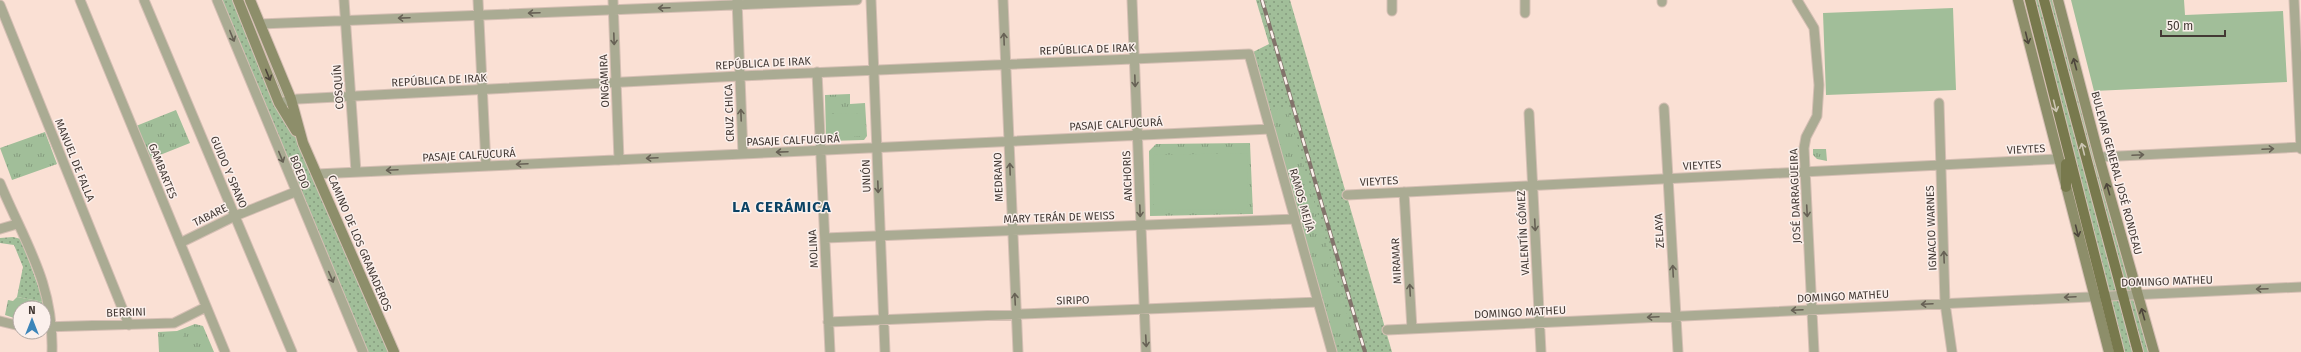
<svg xmlns="http://www.w3.org/2000/svg" width="2301" height="352" viewBox="0 0 2301 352" font-family="'Fira Sans',sans-serif">
<defs>
<pattern id="grass-dots" width="8" height="8" patternUnits="userSpaceOnUse"><rect width="8" height="8" fill="#a1be99"/><path d="M2 2h.1M6 6h.1" fill="none" stroke="#859b7e" stroke-width="1.8" stroke-linecap="round"/></pattern>
<pattern id="park-tufts" width="24" height="20" patternUnits="userSpaceOnUse"><rect width="24" height="20" fill="#a1be99"/><path d="M3 7l-1-3M5 7V3M7 7l1-3M15 17l-1-3M17 17v-4M19 17l1-3" fill="none" stroke="#859b7e"/></pattern>
</defs>
<rect width="100%" height="100%" fill="#fae0d4"/>
<path fill="url(#grass-dots)" d="M217,0h33l53,143 91,209h-31z
M1256,0h34l102,352h-60l-83,-298 20,-10z
M2018,0h40l96,352h-45z
M13,237l8,2 23,63 -27,-5 6,-30 -9,-22 -14,-2v-5z"/>
<path fill="url(#park-tufts)" d="M850,94v10l15,-1 2,33 -3,4 -35,1 -3,-3 -1,-43z
M1283,108l4,1 67,229 -18,5 -67,-232z
M176,110l14,33 -45,18 -14,-33z
M45,132l12,32 -45,16 -12,-32z
M1250,143l3,71 -103,2 -1,-65 7,-7z
M1813,149h13l1,12 -10,-2 -4,-4z
M17,297l27,5 2,9 -2,5v-8h-24v12l-15,-5 3,-15 5,1z
M195,324l8,2 11,26h-55l-1,-20 19,-1z"/>
<path fill="#a1be99" d="M2071,0h113l1,15 98,-4 4,71 -193,9z
M1953,8l3,82 -130,5 -3,-82z
M864,113l1,23 -36,2 -1,-24z
M1247,153l1,56 -94,1 -1,-55z
M165,334h18v18h-18z"/>
<g fill="none" stroke-linecap="round" stroke-linejoin="round">
<g stroke="#d5bfb4" stroke-width="11">
<path id="minor" d="M80,0l145,352
M144,0l148,352
M217,0l146,352
M344,0l12,172
M478,0l8,166
M613,0l6,160
M737,0l6,154
M871,0l14,352
M1003,0l15,352
M1132,0l14,352
M1392,0v11
M1525,0v13
M1662,0v2
M1797,0l17,28 5,57 -2,31 -11,21 -2,11 10,204
M2294,0l7,149
M0,5l129,320
M260,24l597,-24
M817,72l13,280
M279,103l19,-4 442,-23 509,-22 83,298
M1939,103l6,200 7,49
M1664,108l14,244
M1529,113l12,239
M2099,157l202,-10
M317,174l953,-45
M0,183c25,60 54,100 52,169
M1404,192l8,137
M1347,195l711,-36
M0,229l17,-5
M825,238l470,-19
M180,243l55,-27 60,-24
M0,321l20,5
M828,322l490,-20
M44,327l130,-4 32,-16
M1387,330l914,-43"/>
</g>
<g stroke="#d5bfb4" stroke-width="12">
<path id="secondary" d="M238,0l41,103 17,28
M250,0l41,99 12,44 91,209
M2018,0l91,352
M2058,0l41,157 55,195"/>
</g>
<g stroke="#d5bfb4" stroke-width="12">
<path id="primary" d="M2030,0l89,352
M2044,0l94,352
M2066,187v-23"/>
</g>
<use href="#minor" stroke="#aaab93" stroke-width="9"/>
<use href="#secondary" stroke="#8d8e6a" stroke-width="10"/>
<use href="#primary" stroke="#78794d" stroke-width="10"/>
<g stroke="#82736b" stroke-width="4">
<path id="rail" d="M1262,0l103,352"/>
</g>
<use href="#rail" stroke="#fbf0ec" stroke-width="2.5" stroke-dasharray="8" stroke-linecap="butt"/>
</g>
<defs><path id="oneway-shaft" d="M-6 0H5M1.5-3L5.5 0L1.5 3" fill="none" stroke-width="1.6" stroke-linecap="round" stroke-linejoin="round"/></defs>
<g stroke="#676155">
<use href="#oneway-shaft" transform="translate(664 8) rotate(178)"/>
<use href="#oneway-shaft" transform="translate(534 13) rotate(178)"/>
<use href="#oneway-shaft" transform="translate(404 18) rotate(178)"/>
<use href="#oneway-shaft" transform="translate(232 36) rotate(68)"/>
<use href="#oneway-shaft" transform="translate(614 39) rotate(88)"/>
<use href="#oneway-shaft" transform="translate(1004 39) rotate(-92)"/>
<use href="#oneway-shaft" transform="translate(1135 81) rotate(88)"/>
<use href="#oneway-shaft" transform="translate(741 115) rotate(-92)"/>
<use href="#oneway-shaft" transform="translate(2268 149) rotate(-3)"/>
<use href="#oneway-shaft" transform="translate(782 152) rotate(178)"/>
<use href="#oneway-shaft" transform="translate(2138 155) rotate(-3)"/>
<use href="#oneway-shaft" transform="translate(281 157) rotate(68)"/>
<use href="#oneway-shaft" transform="translate(652 158) rotate(177)"/>
<use href="#oneway-shaft" transform="translate(522 164) rotate(177)"/>
<use href="#oneway-shaft" transform="translate(1010 169) rotate(-92)"/>
<use href="#oneway-shaft" transform="translate(392 170) rotate(177)"/>
<use href="#oneway-shaft" transform="translate(878 187) rotate(88)"/>
<use href="#oneway-shaft" transform="translate(1140 211) rotate(88)"/>
<use href="#oneway-shaft" transform="translate(1807 211) rotate(87)"/>
<use href="#oneway-shaft" transform="translate(1535 225) rotate(87)"/>
<use href="#oneway-shaft" transform="translate(1944 257) rotate(-92)"/>
<use href="#oneway-shaft" transform="translate(1673 271) rotate(-93)"/>
<use href="#oneway-shaft" transform="translate(331 277) rotate(67)"/>
<use href="#oneway-shaft" transform="translate(2262 289) rotate(178)"/>
<use href="#oneway-shaft" transform="translate(1410 290) rotate(-93)"/>
<use href="#oneway-shaft" transform="translate(2070 297) rotate(177)"/>
<use href="#oneway-shaft" transform="translate(1015 299) rotate(-93)"/>
<use href="#oneway-shaft" transform="translate(1927 304) rotate(177)"/>
<use href="#oneway-shaft" transform="translate(1797 310) rotate(177)"/>
<use href="#oneway-shaft" transform="translate(1653 317) rotate(177)"/>
<use href="#oneway-shaft" transform="translate(1146 341) rotate(87)"/>
</g>
<g stroke="#4e463c">
<use href="#oneway-shaft" transform="translate(2027 38) rotate(76)"/>
<use href="#oneway-shaft" transform="translate(2075 64) rotate(-105)"/>
<use href="#oneway-shaft" transform="translate(268 75) rotate(68)"/>
<use href="#oneway-shaft" transform="translate(2108 189) rotate(-106)"/>
<use href="#oneway-shaft" transform="translate(2077 231) rotate(76)"/>
<use href="#oneway-shaft" transform="translate(2143 314) rotate(-106)"/>
</g>
<g stroke="#cdc6b4">
<use href="#oneway-shaft" transform="translate(2055 106) rotate(76)"/>
<use href="#oneway-shaft" transform="translate(2083 149) rotate(-104)"/>
</g>
<g text-anchor="middle" stroke-width="3" stroke-linejoin="round" paint-order="stroke">
<g font-size="11" fill="#433934" stroke="#fbf0ec">
<text transform="translate(1087 49) rotate(-2)" y="4">REPÚBLICA DE IRAK</text>
<text transform="translate(763 63) rotate(-3)" y="4">REPÚBLICA DE IRAK</text>
<text transform="translate(439 80) rotate(-3)" y="4">REPÚBLICA DE IRAK</text>
<text transform="translate(604 81) rotate(-92)" y="4">ONGAMIRA</text>
<text transform="translate(338 87) rotate(-94)" y="4">COSQUÍN</text>
<text transform="translate(729 113) rotate(-92)" y="4">CRUZ CHICA</text>
<text transform="translate(1116 124) rotate(-3)" y="4">PASAJE CALFUCURÁ</text>
<text transform="translate(793 140) rotate(-2)" y="4">PASAJE CALFUCURÁ</text>
<text transform="translate(2026 149) rotate(-3)" y="4">VIEYTES</text>
<text transform="translate(469 155) rotate(-3)" y="4">PASAJE CALFUCURÁ</text>
<text transform="translate(75 160) rotate(68)" y="4">MANUEL DE FALLA</text>
<text transform="translate(1702 165) rotate(-3)" y="4">VIEYTES</text>
<text transform="translate(163 171) rotate(68)" y="4">GAMBARTES</text>
<text transform="translate(229 172) rotate(67)" y="4">GUIDO Y SPANO</text>
<text transform="translate(300 172) rotate(68)" y="4">BOEDO</text>
<text transform="translate(2117 173) rotate(75)" y="4">BULEVAR GENERAL JOSÉ RONDEAU</text>
<text transform="translate(866 176) rotate(-92)" y="4">UNIÓN</text>
<text transform="translate(1127 176) rotate(-92)" y="4">ANCHORIS</text>
<text transform="translate(998 177) rotate(-92)" y="4">MEDRANO</text>
<text transform="translate(1379 181) rotate(-3)" y="4">VIEYTES</text>
<text transform="translate(1795 196) rotate(-92)" y="4">JOSÉ DARRAGUEIRA</text>
<text transform="translate(1302 200) rotate(74)" y="4">RAMOS MEJÍA</text>
<text transform="translate(210 215) rotate(-26)" y="4">TABARE</text>
<text transform="translate(1059 217) rotate(-2)" y="4">MARY TERÁN DE WEISS</text>
<text transform="translate(1931 228) rotate(-92)" y="4">IGNACIO WARNES</text>
<text transform="translate(1659 231) rotate(-93)" y="4">ZELAYA</text>
<text transform="translate(1523 233) rotate(-93)" y="4">VALENTÍN GÓMEZ</text>
<text transform="translate(360 243) rotate(67)" y="4">CAMINO DE LOS GRANADEROS</text>
<text transform="translate(813 249) rotate(-93)" y="4">MOLINA</text>
<text transform="translate(1396 261) rotate(-93)" y="4">MIRAMAR</text>
<text transform="translate(2167 281) rotate(-2)" y="4">DOMINGO MATHEU</text>
<text transform="translate(1843 296) rotate(-3)" y="4">DOMINGO MATHEU</text>
<text transform="translate(1073 300) rotate(-2)" y="4">SIRIPO</text>
<text transform="translate(126 312) rotate(-2)" y="4">BERRINI</text>
<text transform="translate(1520 312) rotate(-3)" y="4">DOMINGO MATHEU</text>
</g>
<g font-size="15" font-weight="bold" letter-spacing="1" fill="#0b4264" stroke="#fbf0ec">
<text x="782" y="212">LA CERÁMICA</text>
</g>
</g>
<g transform="translate(32 320)"><circle r="19" fill="#fbf0ec" stroke="#b1a7a2"/>
<path d="M0-3L7 15L0 10L-7 15Z" fill="#3c85b9"/>
<text y="-6" font-size="11" font-weight="bold" text-anchor="middle" fill="#433934">N</text>
</g>
<path d="M2161 30v6h64v-6" fill="none" stroke="#433934" stroke-width="2"/>
<text x="2167" y="30" font-size="12" fill="#433934" stroke="#fbf0ec" stroke-width="3" paint-order="stroke">50 m</text>
</svg>
